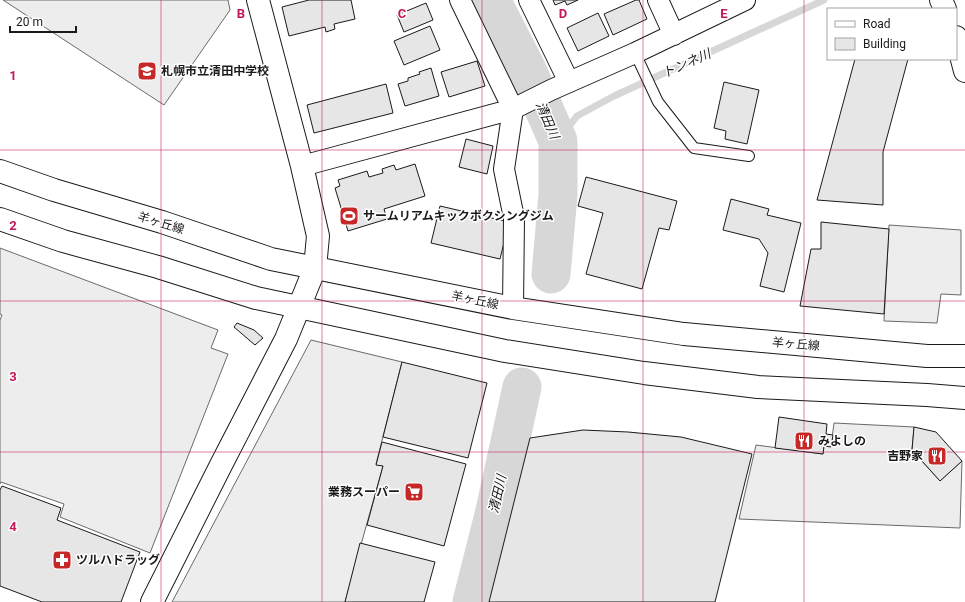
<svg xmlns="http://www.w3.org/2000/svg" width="965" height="602" viewBox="0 0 965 602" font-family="Roboto,'Noto Sans JP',sans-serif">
<rect width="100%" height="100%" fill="#fff"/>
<path fill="#ededed" stroke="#6a6a6a" d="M3,0h225l2,10 -66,95z
M889,225l72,5v65l-20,-1 -4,29 -53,-2z
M0,248l218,82 -7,18 17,6 -78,199 -90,-36 4,-13 -63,-22 -1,2v-164l2,-5 -2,-1z
M311,340l91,22 -26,102 7,2 -38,136h-173z
M834,423l80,4 -2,23 28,31 22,-20 -2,67 -221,-9 17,-74 67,9 1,-8h7z"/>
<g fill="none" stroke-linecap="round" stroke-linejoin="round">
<path stroke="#d7d7d7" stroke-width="7" d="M558,141l19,-25 37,-20 210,-96"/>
<path stroke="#d7d7d7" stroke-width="39" d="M491,0l36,70 31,71v54l-7,79
M472,602l23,-91 27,-124"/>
</g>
<path fill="#e6e6e6" stroke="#1a1a1a" d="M309,0h42l4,19 -21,5 1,5 -9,3 -1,-5 -36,9 -7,-29z
M553,0h25l-11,5 -2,-4 -10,4z
M636,0h3l8,19 -34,16 -9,-21z
M426,3l7,17 -29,12 -7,-17z
M598,13l11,23 -31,15 -11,-23z
M430,26l10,24 -36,15 -10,-24z
M855,59h53l-25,93v53l-66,-5z
M477,61l8,25 -36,11 -8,-25z
M431,68l8,28 -34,10 -7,-22 10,-3v-3l12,-4 -1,-2z
M724,82l35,8 -12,54 -22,-5 1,-8 -12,-3z
M386,84l7,29 -79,20 -7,-28z
M466,139l27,7 -6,28 -28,-7z
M415,164l10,32 -41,13 3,10 -39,12 -13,-43 5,-2 -2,-6 29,-9 2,6 14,-4 -1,-4 12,-4 2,5z
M586,177l91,24 -8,29 -10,-2 -17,61 -56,-15 17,-61 -25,-7z
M731,199l38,10 -2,6 34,8 -17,69 -24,-6 8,-33 -9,-14 -36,-9z
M440,206l69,16 -9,37 -69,-16z
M821,222l68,7 -5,85 -84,-8 11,-57h10z
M237,323l17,7 9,8 -8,7 -21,-18z
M402,362l85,21 -19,75 -85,-21z
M779,417l48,7 -1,10 7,1 -2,12 -7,-1 -1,8 -48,-6z
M914,427l22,5 26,29 -22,20 -28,-31z
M583,430l45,2 53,5 71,17 -37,148h-226l41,-164z
M382,442l84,22 -22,82 -77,-21 16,-59 -7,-1z
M2,486l59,22 -4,12 83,32 -19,50h-79l-42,-16v-96z
M360,543l75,19 -11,40h-79z"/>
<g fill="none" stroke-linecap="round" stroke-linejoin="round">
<g stroke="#1a1a1a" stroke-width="12">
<path id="service" d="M635,53l23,49 36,46 55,8"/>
</g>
<g stroke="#1a1a1a" stroke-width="22">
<path id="minor" d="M460,0l53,109 -9,60 10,49 -1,90
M529,0l40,82
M658,0l16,35
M302,166l211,-57 38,-19 84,-37 110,-53"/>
</g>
<g stroke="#1a1a1a" stroke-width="24">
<path id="tertiary" d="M941,0l4,9
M956,37l9,34
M152,602l69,-137 65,-126 29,-71 3,-32 -16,-70 -44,-166"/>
</g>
<g stroke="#1a1a1a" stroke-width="24">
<path id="primary" d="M0,171l54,19 108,32 109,37 242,49 171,26 243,22h38
M0,219l63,22 95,26 98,31 249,53 139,22 114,14 169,8 38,3"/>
</g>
<use href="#service" stroke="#fff" stroke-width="10"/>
<use href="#minor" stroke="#fff" stroke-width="20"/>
<use href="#tertiary" stroke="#fff" stroke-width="22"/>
<use href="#primary" stroke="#fff" stroke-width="22"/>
</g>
<path fill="none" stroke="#c2185b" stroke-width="1" stroke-opacity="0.55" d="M161,0v602M322,0v602M482,0v602M643,0v602M804,0v602M0,150h965M0,301h965M0,452h965"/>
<defs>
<g id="school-square" transform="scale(1)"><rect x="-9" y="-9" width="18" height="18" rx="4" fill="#c62828" stroke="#fff"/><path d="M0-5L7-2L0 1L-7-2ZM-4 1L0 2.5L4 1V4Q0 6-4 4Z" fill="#fff"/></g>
<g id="stadium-square" transform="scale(1)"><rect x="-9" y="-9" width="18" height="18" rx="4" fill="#c62828" stroke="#fff"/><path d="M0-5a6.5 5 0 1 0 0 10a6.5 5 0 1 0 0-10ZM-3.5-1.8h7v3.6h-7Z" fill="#fff"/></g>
<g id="restaurant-square" transform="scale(1)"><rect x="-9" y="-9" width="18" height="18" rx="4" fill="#c62828" stroke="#fff"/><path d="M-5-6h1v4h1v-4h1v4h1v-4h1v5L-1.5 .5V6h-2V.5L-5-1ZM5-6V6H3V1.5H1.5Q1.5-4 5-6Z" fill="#fff"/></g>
<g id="supermarket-square" transform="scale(1)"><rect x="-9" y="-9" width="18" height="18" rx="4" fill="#c62828" stroke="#fff"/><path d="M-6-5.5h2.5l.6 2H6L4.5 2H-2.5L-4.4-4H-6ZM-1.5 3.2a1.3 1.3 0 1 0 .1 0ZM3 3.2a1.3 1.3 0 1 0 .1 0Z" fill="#fff"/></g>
<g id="pharmacy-square" transform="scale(1)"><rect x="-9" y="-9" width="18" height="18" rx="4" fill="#c62828" stroke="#fff"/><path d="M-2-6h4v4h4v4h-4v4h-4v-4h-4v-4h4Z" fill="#fff"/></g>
</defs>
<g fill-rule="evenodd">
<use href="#school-square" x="147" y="71"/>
<use href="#stadium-square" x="349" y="216"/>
<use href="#restaurant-square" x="804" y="441"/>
<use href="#restaurant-square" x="937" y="456"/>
<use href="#supermarket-square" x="414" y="492"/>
<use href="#pharmacy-square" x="62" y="560"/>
</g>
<g text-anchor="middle" stroke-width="3" stroke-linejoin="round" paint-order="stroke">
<g font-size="12" font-weight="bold" fill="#1a1a1a" stroke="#fff" text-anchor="start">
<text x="161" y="75">札幌市立清田中学校</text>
<text x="363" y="220">サームリアムキックボクシングジム</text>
<text x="818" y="445">みよしの</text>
<text x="923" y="460" text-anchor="end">吉野家</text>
<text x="400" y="496" text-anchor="end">業務スーパー</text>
<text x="76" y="564">ツルハドラッグ</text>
</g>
<g font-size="12" fill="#1a1a1a" stroke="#fff">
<text transform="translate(161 223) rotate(17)" y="4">羊ヶ丘線</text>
<text transform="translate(475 300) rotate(12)" y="4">羊ヶ丘線</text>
<text transform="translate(796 344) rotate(5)" y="4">羊ヶ丘線</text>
</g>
<g font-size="13" font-style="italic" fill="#1a1a1a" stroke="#fff">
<text transform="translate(686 63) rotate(-24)" y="5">トンネ川</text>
<text transform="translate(548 120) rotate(67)" y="5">清田川</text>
<text transform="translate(497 494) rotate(-77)" y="5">清田川</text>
</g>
</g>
<g font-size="13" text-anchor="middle" font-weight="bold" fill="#c2185b" stroke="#fff" stroke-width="3" stroke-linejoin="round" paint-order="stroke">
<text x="241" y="18">B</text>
<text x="402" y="18">C</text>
<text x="563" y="18">D</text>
<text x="724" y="18">E</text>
<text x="13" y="80">1</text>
<text x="13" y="230">2</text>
<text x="13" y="381">3</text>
<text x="13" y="531">4</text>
</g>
<rect x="827" y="8" width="130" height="52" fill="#ffffff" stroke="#a3a3a3"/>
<rect x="835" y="21" width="20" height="6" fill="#ffffff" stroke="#a3a3a3"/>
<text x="863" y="28" font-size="12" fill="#1a1a1a">Road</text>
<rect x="835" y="38" width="20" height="12" fill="#e6e6e6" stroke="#a3a3a3"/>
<text x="863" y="48" font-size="12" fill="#1a1a1a">Building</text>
<path d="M10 26v6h66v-6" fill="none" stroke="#1a1a1a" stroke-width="2"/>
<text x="16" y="26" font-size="12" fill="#1a1a1a" stroke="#ffffff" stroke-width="3" paint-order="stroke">20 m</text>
</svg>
